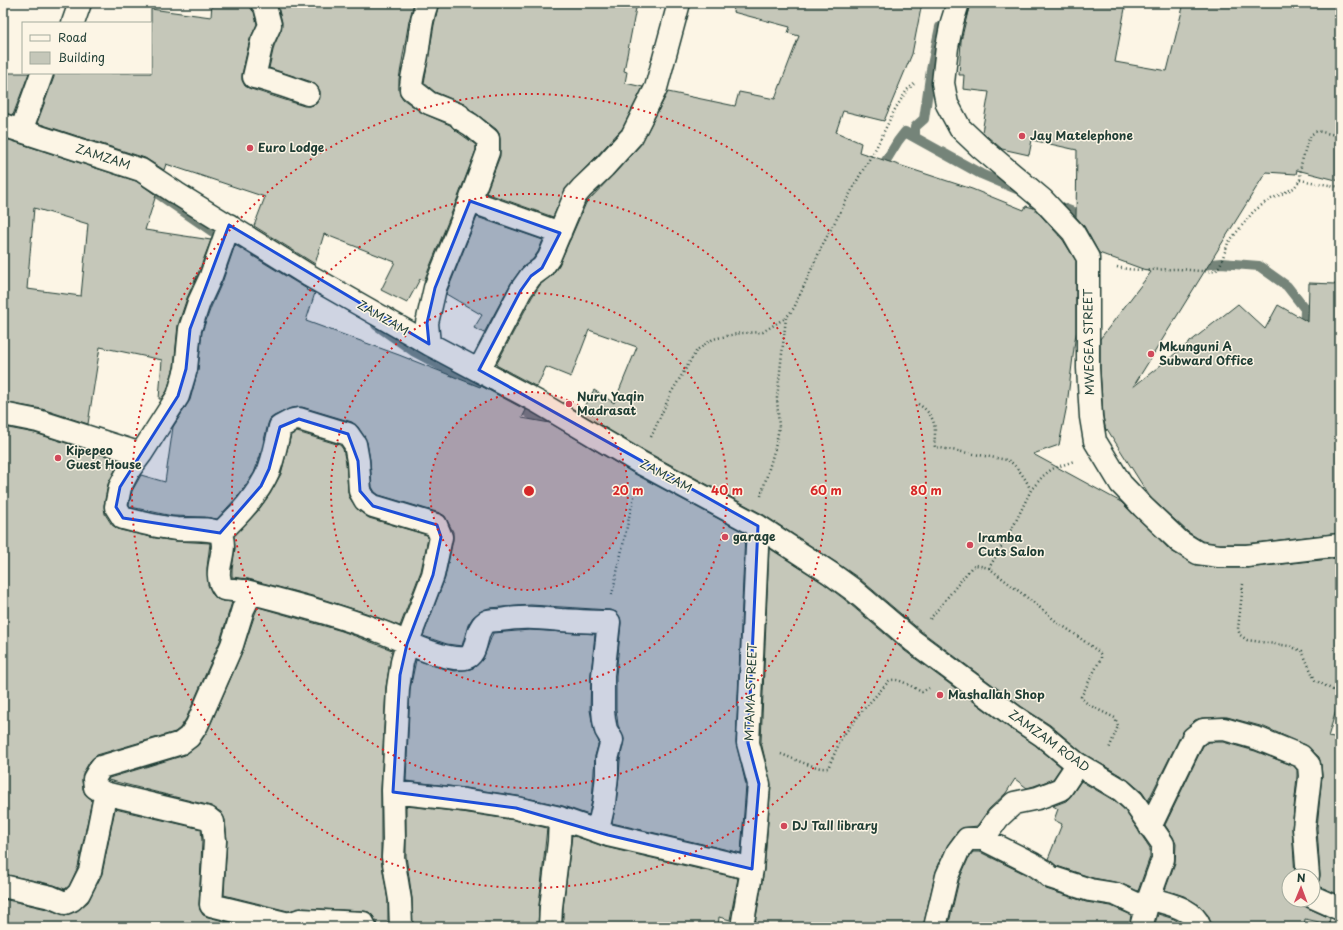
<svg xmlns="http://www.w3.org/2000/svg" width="1343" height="930" viewBox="0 0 1343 930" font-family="'Playpen Sans',sans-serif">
<rect width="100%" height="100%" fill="#fcf5e5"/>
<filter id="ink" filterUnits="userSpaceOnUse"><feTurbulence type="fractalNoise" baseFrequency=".025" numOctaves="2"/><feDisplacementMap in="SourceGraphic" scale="8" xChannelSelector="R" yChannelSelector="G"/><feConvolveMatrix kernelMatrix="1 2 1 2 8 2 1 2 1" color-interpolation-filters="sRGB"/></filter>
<g filter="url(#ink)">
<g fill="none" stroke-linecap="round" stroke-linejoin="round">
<path stroke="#758479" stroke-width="10" d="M915,137v-10l9,-8 7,-49 9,-43
M879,172l19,-31 7,-9 76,42 40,17
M155,192l68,47 66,37
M1055,205l33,13
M1197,263l5,2 19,-2 38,3 28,20 18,23 -1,24
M376,325l37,26 79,42
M514,405l44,24
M581,443l39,20
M716,512l10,10 32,19
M636,831l41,7 41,12"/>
</g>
<path fill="#c5c7b9" stroke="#1f3d34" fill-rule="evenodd" d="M212,3h38v4l4,5 3,12 -7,15 -8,35v6l3,6 6,3 53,17h6l6,-2 4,-6v-7l-3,-5 -5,-4 -43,-14 5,-22 7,-16 1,-8 -5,-19h137l-5,18 -10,58v9l1,6 3,5 19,14 28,12 5,5 21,15v5l-18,47 -34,84 -4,-2 -13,24 -26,-13 14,-28 -71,-28 -9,30 -61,-38 11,-29 -99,-33 -2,6 -19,-12 -108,-35 17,-46v-4h97v-64l60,8z
M439,3h198l-13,68 3,1 -2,11 18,4 -21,42 -27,29 -29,30 -13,29 -67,-24 14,-37v-17l-1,-6 -3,-4 -25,-19 -7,-6 -29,-12 -11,-9 10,-58z
M735,3h187l-10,51 -28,67 -41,-10 -7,21 25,11 -2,9 113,37 52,21 2,-4 8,2 29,32 13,21v71l-9,73 -8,40 -26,9 88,48 50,49 25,14 23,3h28l93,-10v139l-12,40 12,2v156l-24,-10 3,-4 1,-6 -3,-47 5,-53 -1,-11 -2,-7 -13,-12 -42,-18 -37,-10 -25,1 -7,2 -13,13 -34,68 -6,-9 -13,-11 -46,-28 -33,-28 -28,-18 -101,-76 -61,-52 -23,-16 -73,-48 -119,-64 -65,-38 14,-23 20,13 23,-56 -48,-17 -18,47 -25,-10 -9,20 -41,-22 36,-68 8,-12 12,-10 7,-10 27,-62 27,-28 28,-31 27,-52 67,14 4,-14 36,7 24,-63 -11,-3 2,-6 -57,-15z
M970,3h156l-11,59 52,9 17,-68h156v178l-43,-11 -1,4 -30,-2 -133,215 105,-83 27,25 13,-24 30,17 1,-39 26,1v1h5v248l-94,11h-26l-18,-3 -14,-9 -38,-35 -43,-68 -1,2 -3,-15 -3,-48v-29l51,-67 -52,-19 -15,-27 -8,-9 1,-67 -45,-10 -3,15 -27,-6 -20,-17 7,-40 -26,-3 1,-14h-5l2,-34z
M3,73h26l-16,42 -10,-2z
M3,138l133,43 20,14 -11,35 66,10 -12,31 -12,27 -9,27 -4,42 -7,24 -6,8h-2l3,-39 -62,-13 -12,77 -46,-15 -39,-7zM34,208l54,16 -7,72 -54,-7z
M477,217l66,23 -5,12 -5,7 -12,10 -10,14 -27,50 -10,-5 8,-13 -36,-21z
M235,245l72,44 -1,1 9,3 -9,28 93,34 81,32 1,-1 45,24 -4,8 28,5 83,50 112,60 -9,209 10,43 -5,68 -129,-30 4,-19 3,-28 1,-15 4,-22 -6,-14 -2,-16v-33l5,-53 -1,-6 -4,-5 -7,-2 -78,-5 -42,3 -8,3 -8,6 -5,8 -6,21 -15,-2 -24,-8 22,-58 8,-38v-8l-8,-16 -5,-3 -61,-18 -4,-3 -3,-5 -2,-27 -3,-18 -9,-15 -6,-5 -50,-15 -11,1 -17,8 -4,3 -2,5 -8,32 -6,17 -16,23 -21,23 -12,-2 -33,-1 -41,-9 -2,-2 3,-14 9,-16 24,7 8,-55 17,-27 8,-30 4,-38 9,-25 12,-27z
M3,427l32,6 78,25 -2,9 5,1 -8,16 -4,21 1,9 7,11 8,5 35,8 21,3 34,2 -3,25 1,17 5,10 4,4 6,2 9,1 -12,39 -34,78 -6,9 -5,4 -78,23 -7,6 -7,12 -1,8 1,8 2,5 7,6 -14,67 -9,19 -4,3 -11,-4 -51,-11z
M297,432l43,13 3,4 3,14 2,29 1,5 9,13 11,8 58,17 1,3 -7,33 -21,55 -34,-13 -50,-16 -68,-18 -16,-2v-7l3,-22 -1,-12 23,-24 13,-18 11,-20 10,-39z
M769,548l54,35 21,16 61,52 103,76 27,18 26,22 -8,12 -19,7 -7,2 -12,-9 -9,14 -17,16 -12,17 -15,2 -5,4 -10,14 -11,25 -13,56h-144l-24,-3 9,-54 7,-85 -10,-43z
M258,607l84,24 50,19 -6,37 -5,102v70l7,42v26h-11l-3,-10 -5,-5 -5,-1 -63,-3 -13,3 -64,-16 3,-55 -2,-20 -4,-8 -10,-6 -103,-26 1,-2 76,-23 14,-11 9,-14 35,-80 12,-36z
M530,630l65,4 -4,40 -1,36 4,22 5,10 -4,14 -3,45 -3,14 -26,-9 -45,-10 -53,-8 -59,-7 4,-92 6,-29 26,8 13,3 15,-2 5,-2 8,-8 10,-26z
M1208,742h15l32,9 39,15 3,4v6l-5,53 3,47h-6v24h12l2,5 5,3 22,10 -1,6 -24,-5 -1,8h-92l-4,-12 -9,-10 -15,-9 -19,-6 10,-27 1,-19 -3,-7 -8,-12 38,-79z
M1081,781l32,19 11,9 26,39v9l-12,34 -18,-8 -27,-5 -36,-12 -9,-7 14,-35 -8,-4 4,-11 -5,-3 13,-5 5,-5z
M406,806l56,6 52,8 33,8 -8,77 -1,22h-125l-1,-29 -6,-42z
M115,809l86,20 1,12 -3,63 1,6 3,5 5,2 40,10h-245v-28l44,10 18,6 12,-4 11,-9 14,-28z
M572,835l33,12 133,31 -8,42 -11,-3 -1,10h-155v-19z
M973,852h7l47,23 19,14 40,13 25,4 20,9 -2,12h-181l11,-47 10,-23z
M1158,914l16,5 12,8h-32z"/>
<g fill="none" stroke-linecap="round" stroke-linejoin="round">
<g stroke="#1f3d34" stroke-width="25">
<path id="minor" d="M262,3l3,3 5,19 -8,17 -8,35c18,4 36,11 54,17
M427,3c-7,19 -7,33 -10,52 -2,12 -6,23 -6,34l18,14 30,12 2,4 10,6 17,14v13l-18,49 90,32
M958,3l-6,19 -5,25 -4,36 4,21 13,24 20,19 63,53 30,32 15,26v110l3,49 4,24 26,43 22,23 37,35 18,11 21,3h28l93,-11
M73,23l7,-20
M3,125l138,45 35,23 132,82 121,69 109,58 101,60 119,64 72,47 22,16 61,52 102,76 27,18 34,28 45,27 12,11 30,43v15l-14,39 -8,29
M21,131l21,-58
M229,225l-18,51 -12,26 -9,27 -4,40 -8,27 -37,58 -12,16 -9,17 -4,20 7,11c18,5 36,9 54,11 14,1 31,-2 43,4 10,18 -10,39 4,56 10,1 20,2 29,4l-8,-2 2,10 -4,8 -11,36 -35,80 -8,12 -8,6 -13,4 -67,20 -7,12 1,8 9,6 104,25 5,4 2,19 -4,64 78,19 11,-4 63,3 2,4
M429,344l-2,-21 8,-35 35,-87
M479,370l42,-80 10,-14 11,-8 7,-10 26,-62 7,-8 22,-21 28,-31 24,-48 23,-85
M3,414l35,7 103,33
M220,533c19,-18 38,-38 49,-63 5,-14 8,-28 11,-43l13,-7 6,-1 49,15 7,10 3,17 2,30 5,9 8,6 63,19 5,12 -8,38 -26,69 -5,18 -4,26 -5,102 1,50 -1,17 7,43 1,27
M245,591c45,12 90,23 134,40 23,8 61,30 86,27 15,-3 8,-31 23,-37 4,-1 9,-1 12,-1 22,-4 39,-2 61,0 16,1 32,2 48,2l-6,53v35l1,10 2,10 6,10 -5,19v16l-3,28 -4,18 -7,8
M393,792l71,8 52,8 44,10 48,17 104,24 40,10
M1150,827l43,-89 10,-8 21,-1 35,10 42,17 8,9 1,11 -6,52 4,48
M983,839l50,25 11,7 6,6 40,13 25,4 26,12 4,5
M3,886l48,11 14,6 7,-3 7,-7 11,-22 15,-75 -1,-3
M1313,897l27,12
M1149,898c18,6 44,9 51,29
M550,927l1,-20 8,-65 1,-24
M742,927l10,-58 7,-85 -11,-41 10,-217
M935,927l12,-51 11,-25 9,-12h16l15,-21 16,-15 24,-5 23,-9 14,-21 1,-5"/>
</g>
<path stroke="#1f3d34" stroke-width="2.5" stroke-dasharray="1 3" stroke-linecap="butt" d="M1300,180l40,7
M1117,267c20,5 41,2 62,2 13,1 25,3 37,2l5,-8 7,-20 25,-31 14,-11 27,-13 6,-8 1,-15 6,-22 5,-9 5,-3 23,5
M918,404c11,7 17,15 17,29 0,5 -1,9 0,14l72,13c8,3 20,20 23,29
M651,437l20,-44 26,-43 16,-11 28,-6 22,-1 22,-14
M761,496l14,-48 4,-20 -2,-30 9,-80 8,-10 28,-62 38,-71 16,-27 18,-37 13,-21 7,-6
M989,568l49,38 20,17 11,7 30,22 2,3v3l-20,39c4,8 25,16 34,21l3,8 -9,23
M1243,584l-5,45 2,6 7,5 42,6 13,5 13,29 25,14
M612,595l18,-82 5,-20
M930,619l41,-51 5,-3 13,3 26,-45 16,-33 12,-14 9,-7 22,-8
M1340,721l-3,18v12l3,3
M781,754c11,4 36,16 47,14l14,-31 21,-27 26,-29c9,-5 24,7 33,11l7,-4"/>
<use href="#minor" stroke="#fcf5e5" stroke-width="22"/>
</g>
</g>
<path fill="#1d4ed8" fill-opacity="0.2" stroke="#1d4ed8" stroke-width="3" stroke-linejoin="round" d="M470,201l90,32 -18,35 -11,8 -10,14 -42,80 279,156 -10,217 11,41 -7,85 -144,-34 -92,-27 -123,-16 7,-117 7,-31 26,-69 8,-38 -4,-12 -64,-19 -13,-15 -2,-30 -10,-27 -49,-15 -19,8 -11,42 -8,17 -41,47 -97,-15 -7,-11 4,-20 58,-91 8,-27 4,-40 39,-104 200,119 -2,-21 8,-35z"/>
<circle cx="529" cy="491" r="99" fill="#d62828" fill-opacity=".12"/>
<g fill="none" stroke="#d62828" stroke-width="2" stroke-dasharray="2 4">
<circle cx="529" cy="491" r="99"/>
<circle cx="529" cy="491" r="198"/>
<circle cx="529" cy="491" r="297"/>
<circle cx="529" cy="491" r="397"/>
</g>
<g fill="#d1495b" stroke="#fcf5e5" stroke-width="1.5">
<circle cx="1022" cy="136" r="4"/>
<circle cx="250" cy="148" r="4"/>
<circle cx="1151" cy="354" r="4"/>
<circle cx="569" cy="404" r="4"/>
<circle cx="58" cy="458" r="4"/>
<circle cx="725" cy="537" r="4"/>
<circle cx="970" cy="545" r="4"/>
<circle cx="940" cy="695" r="4"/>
<circle cx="784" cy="826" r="4"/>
</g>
<g text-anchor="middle" stroke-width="3" stroke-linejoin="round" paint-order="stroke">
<g font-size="12" font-weight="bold" fill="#1f3d34" stroke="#fcf5e5" text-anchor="start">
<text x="1030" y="140">Jay Matelephone</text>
<text x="258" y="152">Euro Lodge</text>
<text x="1159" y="351">Mkunguni A<tspan x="1159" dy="14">Subward Office</tspan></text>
<text x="577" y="401">Nuru Yaqin<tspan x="577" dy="14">Madrasat</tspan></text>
<text x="66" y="455">Kipepeo<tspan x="66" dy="14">Guest House</tspan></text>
<text x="733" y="541">garage</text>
<text x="978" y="542">Iramba<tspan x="978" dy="14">Cuts Salon</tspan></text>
<text x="948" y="699">Mashallah Shop</text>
<text x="792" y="830">DJ Tall library</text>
</g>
<g font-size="12" fill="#1f3d34" stroke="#fcf5e5">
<text transform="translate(103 157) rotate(18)" y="4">ZAMZAM</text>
<text transform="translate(383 318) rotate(30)" y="4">ZAMZAM</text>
<text transform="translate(1089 342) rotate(-91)" y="4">MWEGEA STREET</text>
<text transform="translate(666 476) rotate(28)" y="4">ZAMZAM</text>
<text transform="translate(751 692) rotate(-88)" y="4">MTAMA STREET</text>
<text transform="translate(1049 741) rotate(36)" y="4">ZAMZAM ROAD</text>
</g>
</g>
<circle cx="529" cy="491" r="6" fill="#d62828" stroke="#fcf5e5" stroke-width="2"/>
<g font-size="12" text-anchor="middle" font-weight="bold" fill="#d62828" stroke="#fcf5e5" stroke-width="3" stroke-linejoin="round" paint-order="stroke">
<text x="628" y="495">20 m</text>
<text x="727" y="495">40 m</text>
<text x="826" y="495">60 m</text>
<text x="926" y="495">80 m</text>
</g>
<rect width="1343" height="930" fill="none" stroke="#fcf5e5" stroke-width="16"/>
<rect x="8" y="8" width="1327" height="914" fill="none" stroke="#1f3d34" stroke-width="1.5" filter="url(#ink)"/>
<rect x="22" y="22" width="130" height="52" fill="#fcf5e5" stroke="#a4ab9e"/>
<rect x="30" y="35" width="20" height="6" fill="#fcf5e5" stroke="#a4ab9e"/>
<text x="58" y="42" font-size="12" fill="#1f3d34">Road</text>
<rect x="30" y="52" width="20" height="12" fill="#c5c7b9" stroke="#a4ab9e"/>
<text x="58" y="62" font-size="12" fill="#1f3d34">Building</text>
<g transform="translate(1301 888) rotate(1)"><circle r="19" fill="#fcf5e5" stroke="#a4ab9e"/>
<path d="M0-3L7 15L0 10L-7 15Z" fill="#d1495b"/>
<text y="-6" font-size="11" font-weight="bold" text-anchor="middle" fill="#1f3d34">N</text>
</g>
</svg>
